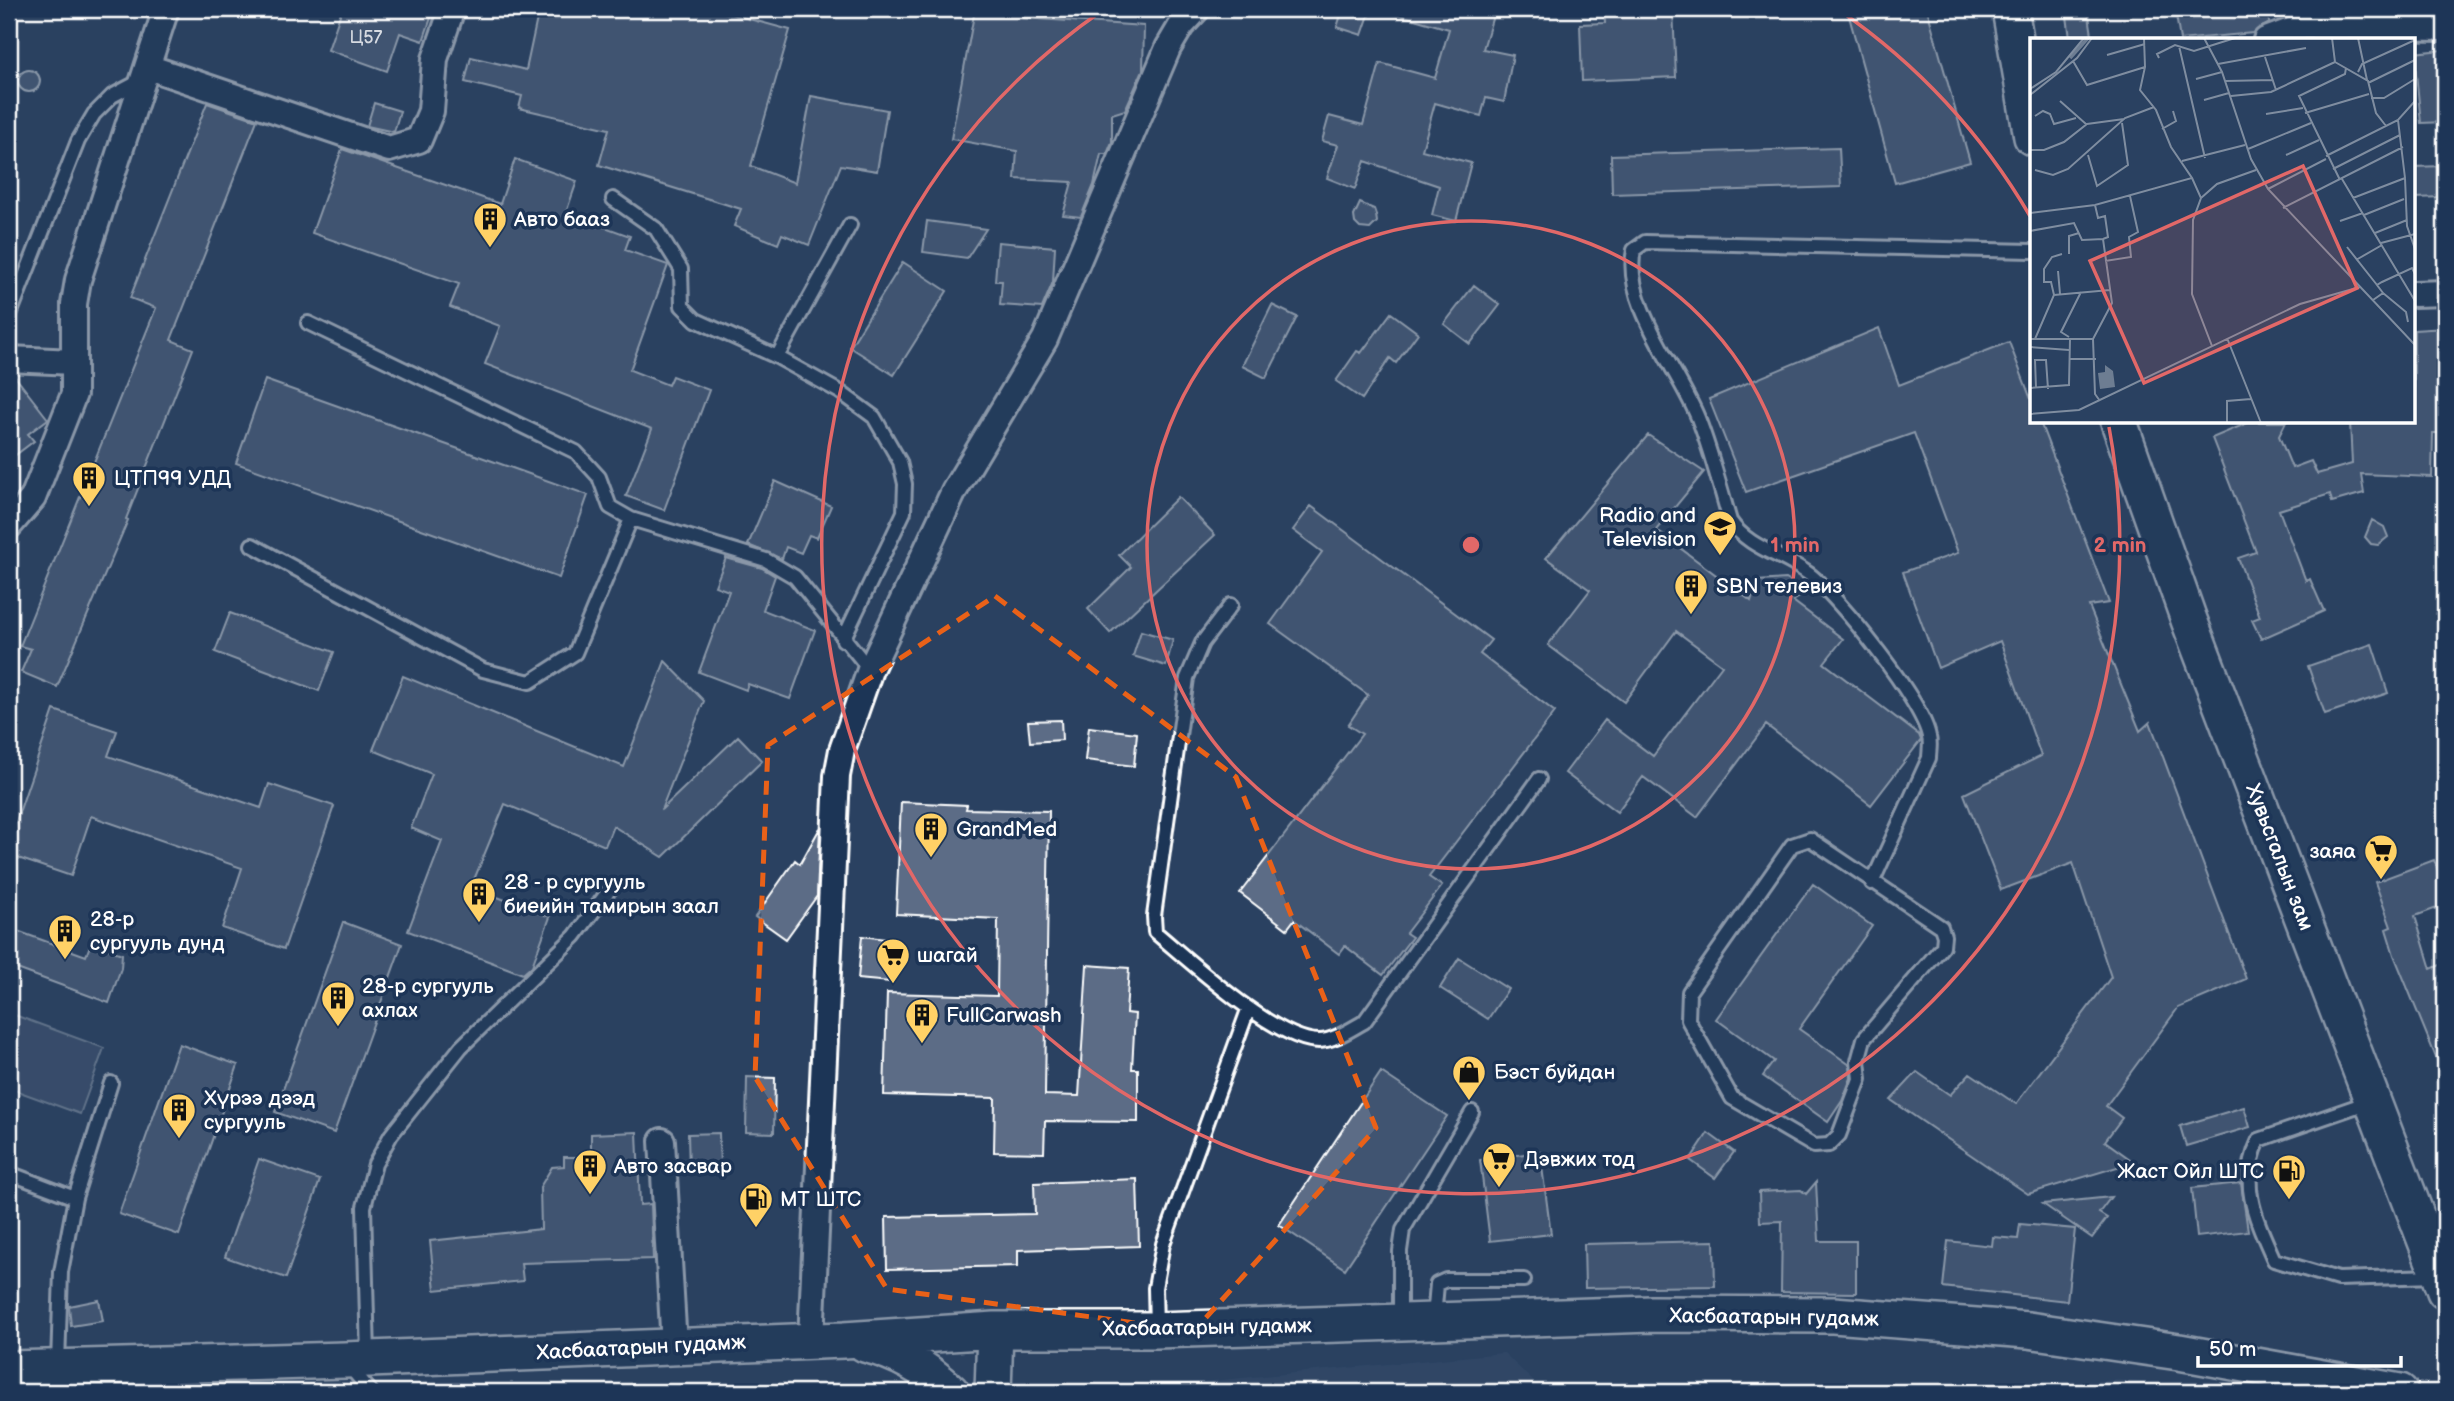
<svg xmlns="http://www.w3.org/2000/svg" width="2454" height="1401" viewBox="0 0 2454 1401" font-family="'Balsamiq Sans',sans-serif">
<rect width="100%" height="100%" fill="#2a4161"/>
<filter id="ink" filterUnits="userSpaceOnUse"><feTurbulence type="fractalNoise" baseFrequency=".0143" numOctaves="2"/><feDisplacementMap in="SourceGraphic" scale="14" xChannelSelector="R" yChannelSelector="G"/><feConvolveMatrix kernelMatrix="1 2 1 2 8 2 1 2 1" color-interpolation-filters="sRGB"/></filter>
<g filter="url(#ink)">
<path fill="#394e6c" d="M1504,1353l36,35 385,-1 194,-7 124,12h-1099l16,-6z"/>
<path fill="#465975" stroke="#a2acba" stroke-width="2" d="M9,1013l95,35 -24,66 -71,-26z"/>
<path fill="#5b6c86" stroke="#fff" stroke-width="2" d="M342,9h92l-11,32 -23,-8 -13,38 -59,-21z
M539,9h173l78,21 -39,136 44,17 16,-87 76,14 -10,61 -36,-6 -32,80 -27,-11 -4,10 -44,-18 7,-17 -142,-44 10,-36 -90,-21 3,-12 -57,-14 6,-25 55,13z
M975,9h50l-1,9 120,8 -1,44 -18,40 -13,4v28l-5,12h-6l-7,31 -13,32 -18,-2 9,-33 -57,-3 2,-28 -66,-12z
M1343,9h28l-9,26 -25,-8z
M1401,9h94l-12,40 30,6 -9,47 -18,-4 -5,18 -46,-13 -13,47 49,13 -15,58 -24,-6 7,-29 -74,-25 -10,28 -28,-11 11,-33 -16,-4 7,-25 34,9 17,-62 55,15 14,-49 -49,-14z
M1604,9h69l3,68 -94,4 -2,-57 25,-1z
M1847,9h80l43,153 -75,21z
M2066,9h22l4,26 -22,3z
M2175,9h93l1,14 -16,10 -73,7z
M2442,50l3,72 -24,1 -7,-70z
M18 81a11 11 0 1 1 22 0a11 11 0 1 1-22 0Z
M207,103l50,17 -86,220 22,9 -67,170 2,1 -71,167 -36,-15 10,-23 -11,-3 136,-338 -26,-10z
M374,103l26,8 -6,21 -27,-6z
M1839,148l2,39 -229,7 -1,-39z
M342,149l158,55 15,-45 62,22 -11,32 64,23 -5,14 43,15 -38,105 38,15 4,-9 37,14 -45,120 -38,-14 26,-67 -167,-65 15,-38 -50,-19 9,-23 -147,-51z
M2442,166l2,31 -30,1v-31z
M1360,203l14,6 2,6 1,7 -7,7 -10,-1 -5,-5 -1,-7z
M927,221l59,8 -19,29 -44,-6z
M998,242l57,5 -2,35 -11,26 -42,-3 2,-24h-7z
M903,262l44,29 -53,84 -44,-28z
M1474,285l26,20 -30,39 -26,-20z
M1272,305l25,12 -31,61 -24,-12z
M1391,313l27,20 -22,30 -6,-5 -28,41 -26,-18 21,-30 4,2z
M1879,328l20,57 110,-43 23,60v20h8l69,181 -20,3 51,125 10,-9 96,257 -68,29 -72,98 16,12 -17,23 29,21 -106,32 -137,-94 26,-28 33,23 20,-22 46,31 95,-127 -38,-114 -72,27 -37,-96 77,-38 -41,-115 -62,27 -35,-96 55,-19 -44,-120 -168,59 -37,-93z
M2445,328v105h-12l-1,44 -71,-3 3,19 -32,9 -2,-8 -51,16 27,71 4,-2 14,32 -63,28 -9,-19 8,-3 -22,-59 18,-6 -44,-114 38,-16h36l-7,14 13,32 19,-7 6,13 35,-10 -2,-42h64v-92z
M9,374h4l35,45 -20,15 6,7 -25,19z
M265,380l323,115 -29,83 -323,-115z
M1648,435l56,37 -48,58 95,71 6,-20 29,-2 22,13 -15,9 50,38 -19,24 95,72 2,5 -50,65 -105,-80 -69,92 -54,-40 -26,35 -52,-39 40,-53 48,36 69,-91 -46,-34 -52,71 -76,-57 42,-55 -44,-32z
M775,481l56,25 -14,32 -8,-3 -8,18 -15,-6 -4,12 -34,-14z
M1178,497l37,38 -105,98 -22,-24 43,-42 -12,-12z
M1311,506l180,134 -11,14 75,58 -126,165 13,9 -36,47 6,4 -29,38 -38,-29 -6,8 -45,-34 -7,9 -47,-36 122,-159 -14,-9 20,-30 -98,-71 52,-72 -29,-22z
M2372,520l12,7 4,10 -10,8 -7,-1 -6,-7z
M726,558l36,10 13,8 -12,34 52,20 -25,69 -42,-15 -2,6 -47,-18 30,-81 -14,-5z
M230,613l104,39 -15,39 -104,-39z
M1141,631l32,9 -7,26 -33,-10z
M2372,644l16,49 -63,21 -17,-48z
M665,661l39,40 -43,109 77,-74 24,25 -99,96 -50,-31 -8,20 -100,-42 -34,83 79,30 -18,49 -9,8 -115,-43 34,-90 -31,-13 21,-54 -59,-24 30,-74 221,91z
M54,710l63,21 -9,25 153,52 8,-24 65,22 -50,143 -62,-21 20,-60 -151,-52 -20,60 -62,-21v-13z
M1061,720l1,20 -32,2 -2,-21z
M1089,727l48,6 -3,33 -49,-6z
M901,802l66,3 -1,4 83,2 -4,284 34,1 8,-131 42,3 -3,45 9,1 -3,55h6v53l-93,-1 -1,32 -50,-1 1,-54 -111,-3 3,-102 110,3 1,-77 -102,-5z
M820,828l-3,68 -31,43 -31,-22 40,-57 5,4z
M2434,860l11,30v15l-30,11 16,53 14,-6 -1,114 -50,-122 -8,-26 5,-2 -16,-45z
M1813,884l59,42 -73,103 51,36 1,13 -9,23 -14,21 -65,-46 11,-15 -58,-42z
M343,922l59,22 -68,189 -59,-21z
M9,928l77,28 5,-13 31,11 -1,14 -12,35 -100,-37z
M862,936l32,4 -4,42 -32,-3z
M1459,958l49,31 -20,30 -48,-31z
M179,1044l59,21 -59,170 -60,-21z
M1381,1072l66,44 -102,153 -66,-44z
M747,1077l28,1 -1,55 -28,-1z
M2244,1107l6,20 -64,19 -6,-20z
M637,1132l3,73 11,-1 2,55 -132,4 2,18 -88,9 -5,-49 111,-12 -1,-42 12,-20 12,-1v-9h27v-23z
M719,1133l1,36 -31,1 -1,-36z
M1708,1133l26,19 -19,26 -25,-18z
M1540,1152l11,82 -61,7 -10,-81z
M259,1159l61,21 -34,98 -61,-21z
M1137,1179l2,67 -121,4v16l-131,3 -1,-52 149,-3 -1,-31z
M1816,1182l3,59h37v52l-75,-1 1,-71 -22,1 -1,-30 42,-2 5,4z
M2241,1183l7,48 -51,6 -5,-49z
M2111,1197l-12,16 8,5 -15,20 -49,-34z
M2020,1224l55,5 -8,72 -124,-14 5,-46 44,5 1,-9 25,2z
M1714,1241l1,45 -130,2 -1,-44z
M99,1300l4,21 -32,5 -2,-20z"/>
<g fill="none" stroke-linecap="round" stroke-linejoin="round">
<g stroke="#fff" stroke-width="18">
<path id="lane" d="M613,199l43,30 25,40 1,37 14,14 81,37 63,35 34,25 26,45 5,22 -1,28 -61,128
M9,317l69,-176 16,-27 18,-18 30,-16
M308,323l268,129 23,25 11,30 21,12 135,41 29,17 75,93
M777,357l73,-132
M252,545l231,125 47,12 45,-29 56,-134
M1231,605l-29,38 -15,35 -33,238 1,16c35,29 120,109 164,109 15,0 32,-12 45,-19l175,-243
M1810,839l131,88 3,9 -1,10 -79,93 -6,22 2,18 -21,56 -10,10 -15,1 -82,-48 -44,-78 1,-28 103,-147z
M1872,883l57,-125c0,-6 2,-14 0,-21 -5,-34 -91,-141 -120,-163 -25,-19 -61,-26 -79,-53 -10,-34 -19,-70 -32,-103 -19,-48 -76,-115 -64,-168l11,-8 387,9
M2369,1102l-110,38c-21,44 -3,79 15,120l64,19 98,-3
M9,1173l66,25
M1434,1318l3,-34 9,-4h78
M1400,1321v-70l3,-21 69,-118
M1156,1326l-1,-38 8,-44 85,-234
M368,1356l-4,-149 11,-43 16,-29 70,-88 114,-111 35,-47
M58,1364l3,-92 14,-74 36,-115
M349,1366l22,26"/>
</g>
<g stroke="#fff" stroke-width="30">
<path id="street" d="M2266,40l38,-14 141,2
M148,67l241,82 30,-9 12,-29 4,-52 17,-50
M2414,294l31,-1
M9,359l65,3
M9,526l24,-28 41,-104v-90l4,-24 88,-271
M662,1141l12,205
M811,1340l26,-564 5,-26 28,-80 84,-179 91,-152 123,-291 13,-22 16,-17"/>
</g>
<g stroke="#fff" stroke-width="40">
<path id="secondary" d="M2010,9l22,128
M2119,422l70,198 256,671
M865,1344c32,8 62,25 86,48
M9,1369l336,-9 499,-20 151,-10h161l496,-16 181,1 195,15 151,22 221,40
M993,1392l2,-62"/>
</g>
<use href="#lane" stroke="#1d3557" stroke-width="12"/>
<use href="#street" stroke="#1d3557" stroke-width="24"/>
<use href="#secondary" stroke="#1d3557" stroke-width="35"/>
</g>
</g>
<path d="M0 0H2454V1401H0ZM995,596l241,181 140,351 -182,203 -307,-42 -132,-212 13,-332z" fill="#2a4161" fill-opacity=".55" fill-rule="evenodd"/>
<path fill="none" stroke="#e96118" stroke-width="5" stroke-dasharray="14 9" stroke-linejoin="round" d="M995,596l241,181 140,351 -182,203 -307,-42 -132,-212 13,-332z"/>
<g fill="none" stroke="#e26868" stroke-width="3.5">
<circle cx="1471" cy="545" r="324"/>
<path d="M1839 10A649 649 0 0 1 2030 216M2109 427A649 649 0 1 1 1103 10"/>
</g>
<defs>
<g id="building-pin" transform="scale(1.75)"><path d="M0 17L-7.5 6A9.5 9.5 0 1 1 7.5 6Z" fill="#ffd166" stroke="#1d3557"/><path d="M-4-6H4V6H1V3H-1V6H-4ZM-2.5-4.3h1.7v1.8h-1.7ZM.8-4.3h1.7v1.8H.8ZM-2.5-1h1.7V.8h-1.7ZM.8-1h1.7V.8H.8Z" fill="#111"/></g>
<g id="university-pin" transform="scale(1.75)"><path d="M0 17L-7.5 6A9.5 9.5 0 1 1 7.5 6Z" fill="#ffd166" stroke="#1d3557"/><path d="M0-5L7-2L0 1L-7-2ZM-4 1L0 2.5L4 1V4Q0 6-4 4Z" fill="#111"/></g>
<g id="supermarket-pin" transform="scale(1.75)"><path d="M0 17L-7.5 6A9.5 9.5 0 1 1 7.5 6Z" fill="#ffd166" stroke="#1d3557"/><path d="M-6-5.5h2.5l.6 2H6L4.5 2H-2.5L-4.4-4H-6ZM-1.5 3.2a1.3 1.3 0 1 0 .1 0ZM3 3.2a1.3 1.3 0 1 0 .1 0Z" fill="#111"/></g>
<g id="shop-pin" transform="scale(1.75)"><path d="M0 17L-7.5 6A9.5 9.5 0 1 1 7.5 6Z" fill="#ffd166" stroke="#1d3557"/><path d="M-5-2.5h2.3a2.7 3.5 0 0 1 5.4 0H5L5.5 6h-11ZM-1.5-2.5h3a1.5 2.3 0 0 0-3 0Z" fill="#111"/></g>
<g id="fuel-pin" transform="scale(1.75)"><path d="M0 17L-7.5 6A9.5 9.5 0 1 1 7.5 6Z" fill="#ffd166" stroke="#1d3557"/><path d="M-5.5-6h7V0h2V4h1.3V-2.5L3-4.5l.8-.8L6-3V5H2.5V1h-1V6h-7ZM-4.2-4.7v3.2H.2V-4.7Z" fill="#111"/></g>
</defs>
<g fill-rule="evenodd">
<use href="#building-pin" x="490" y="219"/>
<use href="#building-pin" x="89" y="478"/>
<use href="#university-pin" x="1720" y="527"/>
<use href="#building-pin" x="1691" y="586"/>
<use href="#building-pin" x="931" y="829"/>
<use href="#supermarket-pin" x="2381" y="851"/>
<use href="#building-pin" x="479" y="894"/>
<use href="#building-pin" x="65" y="931"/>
<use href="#supermarket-pin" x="893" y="955"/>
<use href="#building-pin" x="338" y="998"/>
<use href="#building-pin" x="922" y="1015"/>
<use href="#shop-pin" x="1469" y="1072"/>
<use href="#building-pin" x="179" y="1110"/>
<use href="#supermarket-pin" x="1499" y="1159"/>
<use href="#building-pin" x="590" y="1166"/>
<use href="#fuel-pin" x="2289" y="1171"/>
<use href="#fuel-pin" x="756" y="1199"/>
</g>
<g text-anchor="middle" stroke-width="7" stroke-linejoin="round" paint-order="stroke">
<g font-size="18" fill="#d6dae1">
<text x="366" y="43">Ц57</text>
</g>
<g font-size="21" fill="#fff" stroke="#1d3557" text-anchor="start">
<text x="514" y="226">Авто бааз</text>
<text x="114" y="485">ЦТП99 УДД</text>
<text x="1696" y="522" text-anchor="end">Radio and<tspan x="1696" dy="24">Television</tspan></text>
<text x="1716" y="593">SBN телевиз</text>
<text x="956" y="836">GrandMed</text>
<text x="2356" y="858" text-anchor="end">заяа</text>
<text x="504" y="889">28 - р сургууль<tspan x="504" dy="24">биеийн тамирын заал</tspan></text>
<text x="90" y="926">28-р<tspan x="90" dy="24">сургууль дунд</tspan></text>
<text x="917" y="962">шагай</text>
<text x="362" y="993">28-р сургууль<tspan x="362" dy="24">ахлах</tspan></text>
<text x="946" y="1022">FullCarwash</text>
<text x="1494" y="1079">Бэст буйдан</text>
<text x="204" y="1105">Хүрээ дээд<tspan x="204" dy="24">сургууль</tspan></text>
<text x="1524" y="1166">Дэвжих тод</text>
<text x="614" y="1173">Авто засвар</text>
<text x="2264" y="1178" text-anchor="end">Жаст Ойл ШТС</text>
<text x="780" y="1206">МТ ШТС</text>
</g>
<g font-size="21" fill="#fff" stroke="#1d3557">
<text transform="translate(2280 857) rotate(69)" y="7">Хувьсгалын зам</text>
<text transform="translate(1774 1317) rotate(1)" y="7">Хасбаатарын гудамж</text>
<text transform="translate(1207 1327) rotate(-1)" y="7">Хасбаатарын гудамж</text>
<text transform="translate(641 1347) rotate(-3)" y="7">Хасбаатарын гудамж</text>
</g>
</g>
<g transform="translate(2030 38)">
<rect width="385" height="385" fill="#2a4161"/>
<path d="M75,327l8,6 2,16 -15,2 -2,-16 7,-1z" fill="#6d7d92"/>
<path fill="none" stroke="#6d7d92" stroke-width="3.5" d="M40,20l18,-20"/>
<path fill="none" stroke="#7f8da0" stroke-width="2" d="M174,0l18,34 29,87 17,30 147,156M302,0l3,24M328,0l9,42M149,8l26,112M77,17l38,-11M235,19l11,33M129,20l-2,-4 18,-9 19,6 41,-13M43,23l14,24 58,-18M305,24l33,19 8,32 10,13M188,26l88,-16M328,34l4,-8 53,-24M166,41l26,-7M195,43l48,-1M338,45l47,-23M0,51l26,-17 28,-34M0,57l47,-37 15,-20M201,58l40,-4 64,-30M341,60h13l31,-19M174,62l25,-7M30,63l26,23M275,75l64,-19M236,76l37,-6M5,78l8,-5 7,3 4,10 22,-6M132,91l14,-8 -3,-10M218,111l63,-26M0,112h14l20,-8 23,-18 37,-5M58,117l9,31 31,-21 -6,-42M256,117l33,-15M296,118l72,-36 17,-19M152,123l63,-16M303,131l67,-34M5,132l18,5 15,-6 57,-51 29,-11M162,140l9,20 -8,22 -1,74 20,52M375,140l2,48 8,23M312,141l73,122M310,142l-41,-84 46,-22 1,-6M238,151l58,-30M171,160l16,-14 39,-14M323,160l52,-20 -7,-58M65,167l3,13 7,-2 3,21 -5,2M253,170l120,-61M0,175l65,-8 97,-27 -21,-31 -15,-37 -16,-20 5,-23 -1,-29M334,177l40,-16M310,183l23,-8M0,193l44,-8 8,17 21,-1 9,64 -19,36M345,195l32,-13M351,205l34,-9M317,209l30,38M39,216v-18l10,-3M326,222l26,-15M75,223l26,-4 -2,-20 9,-5 -8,-36M28,233l2,23M353,255l23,19 2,10M24,257l56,-5M343,262l10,-7 -6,-8 5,-3 30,-14 3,6M39,299l-8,-5 20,-40M197,300l34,85M0,301h63M5,301l19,-44 -3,-13h-7v-13l8,-12 10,-3M63,301l2,55 5,7M0,309l39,3M39,321h27M0,350l39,-3 1,-46M6,350l-1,-28h11l2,29M0,376l49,-4 221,-106 60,-17M197,385v-22l24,-2"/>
<path fill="#e26868" fill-opacity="0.15" stroke="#e26868" stroke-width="3.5" d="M273,128l54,122 -213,95 -54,-122z"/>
<rect width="385" height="385" fill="none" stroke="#fff" stroke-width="3.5"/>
</g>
<circle cx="1471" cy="545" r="10" fill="#e26868" stroke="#1d3557" stroke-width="3.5"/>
<g font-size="21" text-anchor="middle" font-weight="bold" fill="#e26868" stroke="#1d3557" stroke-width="7" stroke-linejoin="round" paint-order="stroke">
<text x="1795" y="552">1 min</text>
<text x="2120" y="552">2 min</text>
</g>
<rect width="2454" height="1401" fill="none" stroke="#1d3557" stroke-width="35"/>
<rect x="18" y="18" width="2419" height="1366" fill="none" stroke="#fff" stroke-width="2.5" filter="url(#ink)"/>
<path d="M2198 1356v10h203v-10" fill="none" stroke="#ffffff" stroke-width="3.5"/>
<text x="2209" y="1356" font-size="21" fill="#ffffff" stroke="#1d3557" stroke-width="5" paint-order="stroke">50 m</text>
</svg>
